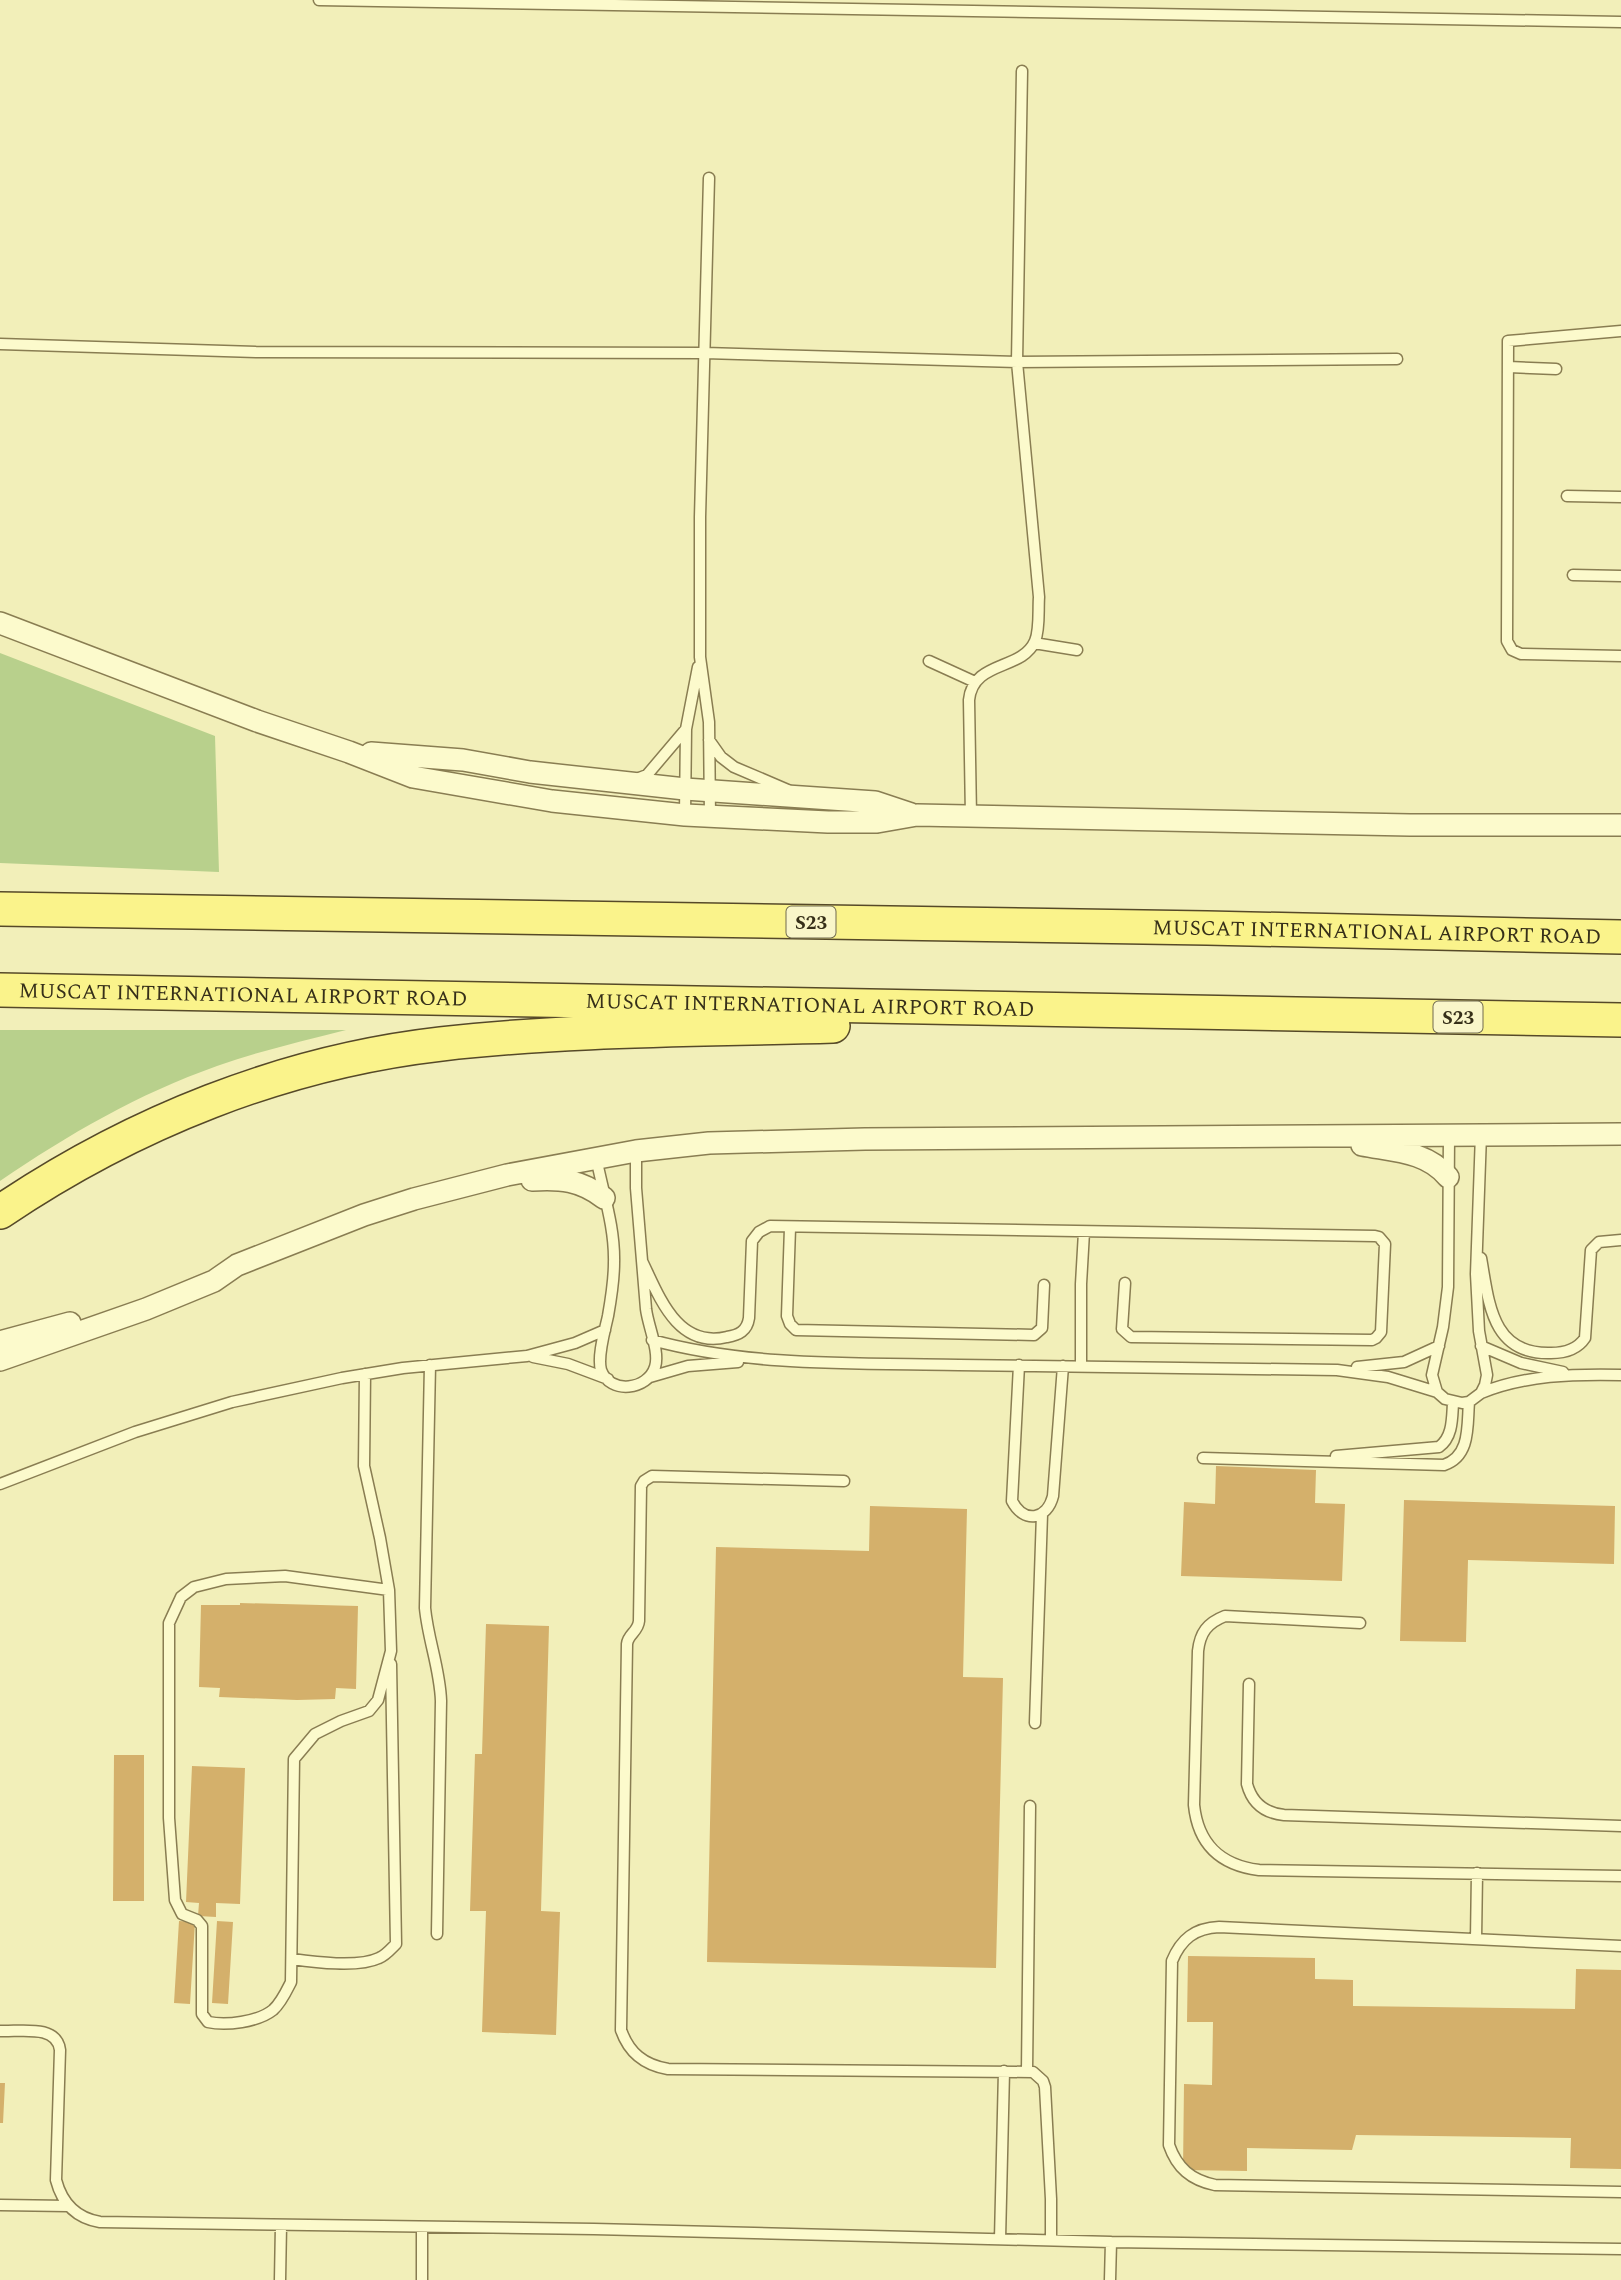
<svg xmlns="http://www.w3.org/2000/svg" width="1621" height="2280" viewBox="0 0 1621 2280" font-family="Spectral,serif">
<rect width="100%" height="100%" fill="#f2efb9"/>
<path fill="#b8d08c" d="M0,653l215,83 4,136 -219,-9z
M0,1030h346c-42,11 -87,21 -129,36 -79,28 -148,68 -217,115z"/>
<path fill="#d4b06b" d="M1216,1466l100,4 -1,33 30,1 -3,77 -161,-5 3,-74 31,2z
M1404,1500l211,6 -1,58 -146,-4 -2,82 -66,-1z
M870,1506l97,3 -4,168 40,1 -7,290 -289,-6 9,-415 153,4z
M240,1603l118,3 -2,83 -20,-1 -1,11 -38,1 -78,-3 1,-9 -21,-1 2,-82h39z
M486,1624l63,2 -8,285 19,1 -4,123 -74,-3 4,-121h-16l5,-157h7z
M114,1755h30v146h-31z
M192,1766l53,2 -5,136 -24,-1v14l-18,-1 1,-13 -13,-1z
M179,1921l16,1 -5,82 -16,-1z
M217,1921l16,1 -5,82 -16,-1z
M1188,1956l127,2v21l38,1v26l222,3 1,-40 45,1v199l-51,-1 1,-30 -215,-3 -4,15 -105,-2v23l-64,-1 1,-86 28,1 1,-63h-26z
M0,2083h5l-2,40h-3z"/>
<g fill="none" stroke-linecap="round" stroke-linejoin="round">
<g stroke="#897d52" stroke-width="13">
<path id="lane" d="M319,0l1302,22
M709,178l-9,339v140l9,65 1,94
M1621,331l-113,10 -1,300 5,9 9,4 100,2
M0,344l256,8 449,1 312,9 380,-3
M1509,367l47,2
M1567,496l54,1
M1573,575l48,1
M1034,643l43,7
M929,661l46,21
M709,740l12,17 13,10 54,23
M634,780l13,-5 39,-46
M685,815l1,-86 12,-62
M971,816l-2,-116c4,-40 53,-29 66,-59 5,-12 3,-30 4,-44l-22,-235 5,-291
M1449,1135l-1,152 -5,40 -11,48 5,17 8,7 17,4 7,-1 12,-9 4,-8 2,-10 -8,-44 -3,-57 5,-140
M596,1157c7,36 19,70 18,106 0,18 -3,36 -6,53 -3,14 -11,40 -7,54 9,25 47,20 54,-3 5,-15 -7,-41 -9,-58l-10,-121v-37
M790,1228l-3,88 3,8 6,6 238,5 8,-7 2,-43
M1481,1258c8,44 10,97 70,95 13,0 26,-3 34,-15l6,-88 8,-8 22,-2
M642,1261c17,35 35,88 85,76 12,-2 20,-6 22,-19l3,-77 7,-9 11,-6 605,10 4,1 6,7 -4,88 -5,6 -4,2 -241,-3 -9,-8 3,-46
M652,1340c98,27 206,23 307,25 126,1 252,3 378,5l51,7 49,15
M1481,1346l40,17 42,9
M533,1357l35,7 40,15
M430,1365l-5,243c3,32 15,61 16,93l-4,233
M1019,1365l-7,136c12,23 35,19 41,-5l10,-130
M1081,1366v-82l3,-52
M1357,1367l47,-5 35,-16
M365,1374l-1,92 16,72 9,52 2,61 -13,49 -9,11 -28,10 -26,13 -21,25 -3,223c-5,10 -10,21 -18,28 -15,12 -47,16 -65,12l-6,-8v-88l-5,-6 -15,-6 -7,-14 -6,-82v-195l12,-26 13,-10 32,-8 59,-3 104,14
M650,1377l38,-11 50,-4
M1481,1393c44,-18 92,-19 140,-18
M1336,1456l103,-9c14,-10 13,-29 14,-44
M1203,1458l241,7c27,-9 23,-40 25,-63
M844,1481l-192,-5 -8,5 -3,5 -2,135c-1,11 -11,13 -12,23l-6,386c8,23 23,35 47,39l365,3 10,9 2,6 6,112v41
M0,1484l135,-52 97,-30 110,-24 61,-10 124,-12 48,-13 30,-13
M1360,1623l-135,-7c-18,7 -25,17 -27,35l-4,154c4,39 26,60 65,65l362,6
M1249,1684l-2,100c5,19 17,29 37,31l337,11
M1035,1723l7,-209
M1476,1939l1,-66
M1621,1946l-402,-19c-24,1 -38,12 -47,34l-3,184c8,23 22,35 46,40l406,7
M292,1959c22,3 66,9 87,-1 6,-2 12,-9 17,-14l-5,-280
M0,2031c20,1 57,-7 60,19l-4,130c6,23 20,38 44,42l494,7 517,13 510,7
M1027,2071l3,-265
M0,2205l68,1
M1000,2239l4,-168
M280,2280l1,-55
M422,2280v-53
M1110,2280l1,-38"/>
</g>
<g stroke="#897d52" stroke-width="24">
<path id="street" d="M0,623l257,98 92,31 64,25 139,24 133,14 143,7h49l40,-7 493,10h211
M371,753l92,7 67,12 155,17 190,13 36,12
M1362,1145c31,6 65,6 86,32
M532,1180c28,-2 49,0 72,18
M0,1342l70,-19
M0,1360l146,-51 68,-28 23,-16 127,-50 50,-16 93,-24 129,-24 73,-8 156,-4 756,-5"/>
</g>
<g stroke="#564928" stroke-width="36">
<g id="primary">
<path id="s1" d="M0,909l1207,19 414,9"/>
<path id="s2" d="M0,990l1621,30"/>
<path d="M0,1212c132,-89 283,-150 441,-168 130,-15 262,-14 392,-18"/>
</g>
</g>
<use href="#lane" stroke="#fcfacc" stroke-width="10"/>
<use href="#street" stroke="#fcfacc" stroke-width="21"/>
<use href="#primary" stroke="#faf38b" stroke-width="33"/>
</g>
<g text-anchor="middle" stroke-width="7" stroke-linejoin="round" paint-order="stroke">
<g fill="#f9f6c9" stroke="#706b4e" stroke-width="2">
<rect x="786.5" y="906.5" width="49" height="31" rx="5"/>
<rect x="1433.5" y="1001.5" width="49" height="31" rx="5"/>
</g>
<g font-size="19" font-weight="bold" fill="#362f19">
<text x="811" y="929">S23</text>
<text x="1458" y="1024">S23</text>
</g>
<g font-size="21" fill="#362f19" stroke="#f9f6c9">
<text dy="7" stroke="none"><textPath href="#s1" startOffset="1377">MUSCAT INTERNATIONAL AIRPORT ROAD</textPath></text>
<text dy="7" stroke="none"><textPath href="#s2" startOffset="243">MUSCAT INTERNATIONAL AIRPORT ROAD</textPath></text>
<text dy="7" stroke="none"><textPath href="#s2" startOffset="810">MUSCAT INTERNATIONAL AIRPORT ROAD</textPath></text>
</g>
</g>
</svg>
